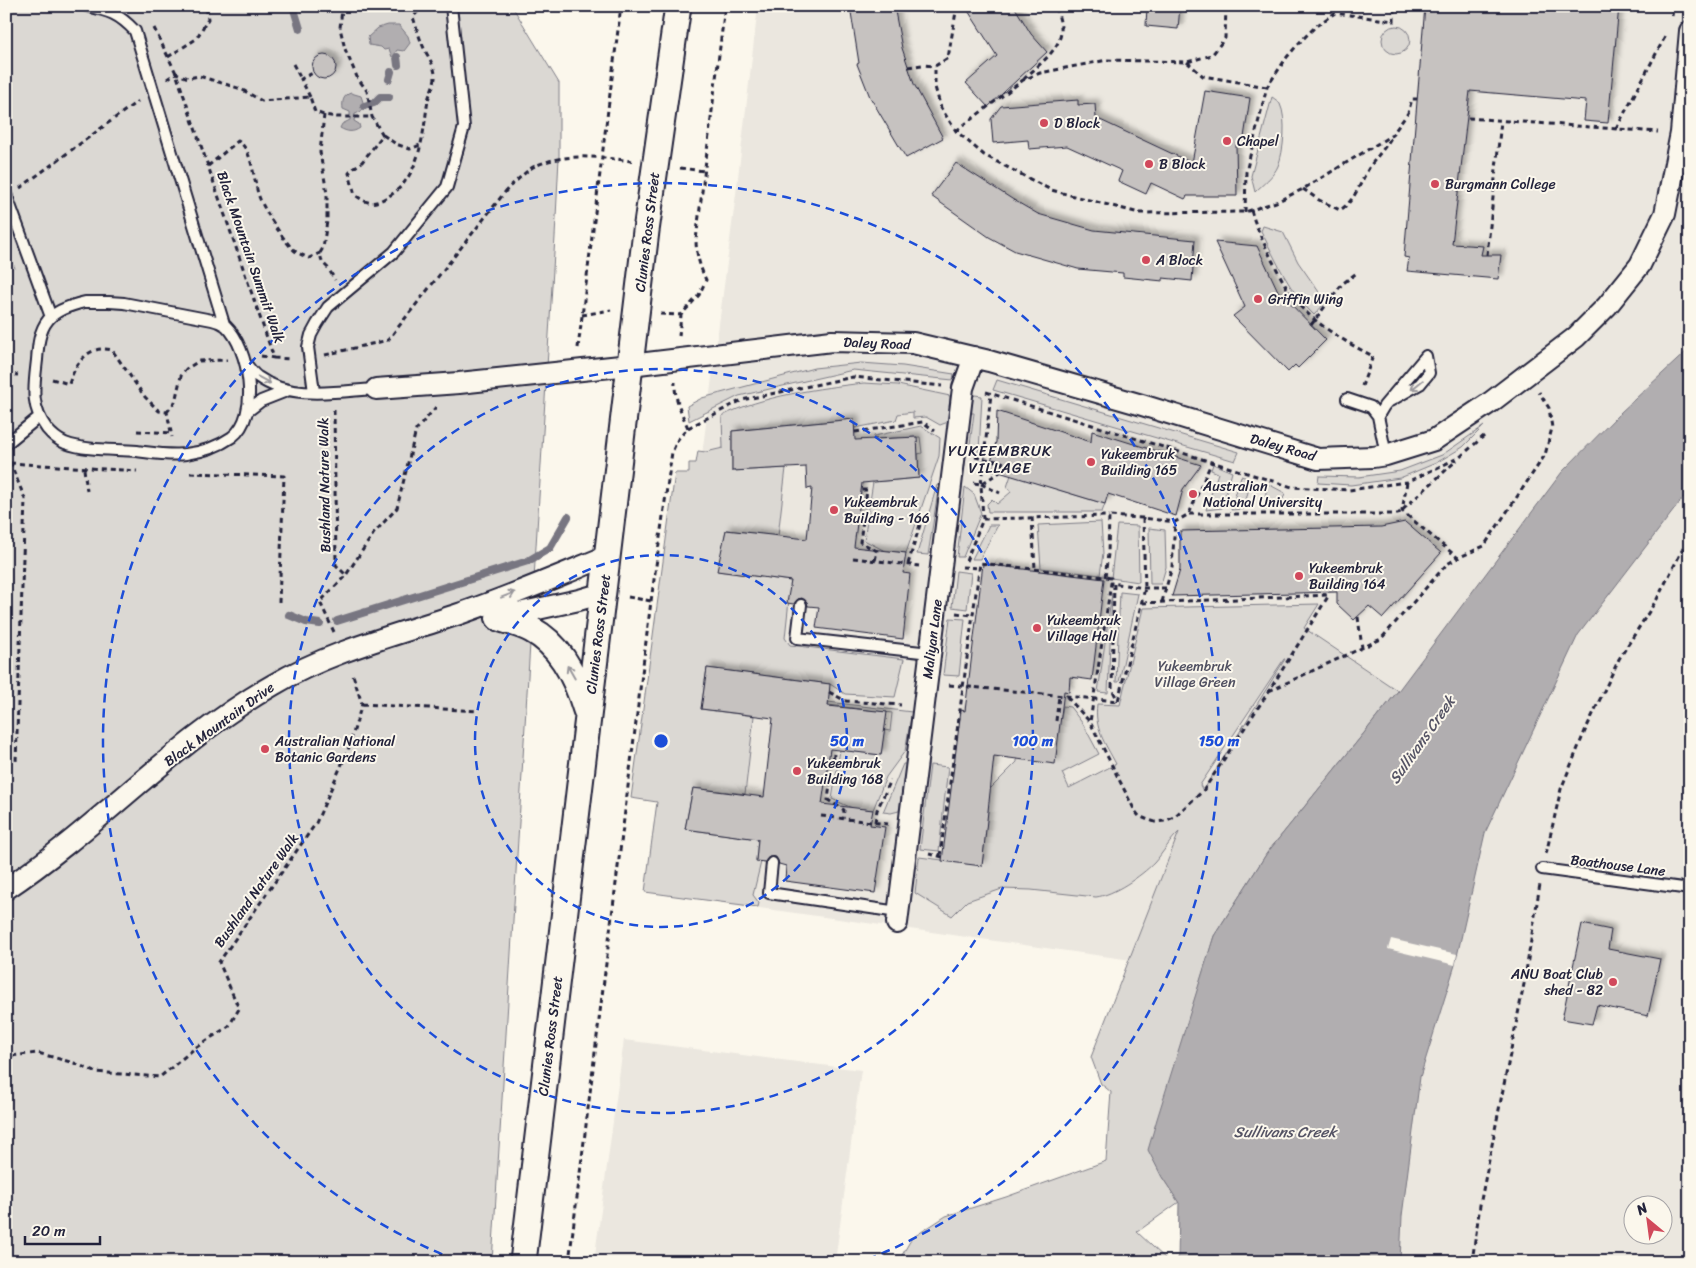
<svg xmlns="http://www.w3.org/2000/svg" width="1696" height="1268" viewBox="0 0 1696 1268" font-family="Sriracha,sans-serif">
<defs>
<filter id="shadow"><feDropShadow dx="4.5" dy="-4.5" stdDeviation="2.5" flood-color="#0004"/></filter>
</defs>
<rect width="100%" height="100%" fill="#fbf7ec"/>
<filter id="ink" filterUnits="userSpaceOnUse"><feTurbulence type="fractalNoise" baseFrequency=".02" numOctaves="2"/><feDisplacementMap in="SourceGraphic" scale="10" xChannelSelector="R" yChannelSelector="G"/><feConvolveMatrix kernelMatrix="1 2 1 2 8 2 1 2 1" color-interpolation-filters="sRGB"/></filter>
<g filter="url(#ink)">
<path fill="#ebe7df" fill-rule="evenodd" d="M758,6h932v1256h-512l1,-59 -17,-26 41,-207 -558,-78 92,-706zM1634,1206h30v30h-30z
M624,1040l237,30 -26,192h-241z"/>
<path fill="#dbd8d3" stroke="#7e7d87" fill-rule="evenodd" d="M6,6h506l47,77v75l-4,79 -63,1025h-486z
M1382 40a14 14 0 1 1 28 0a14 14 0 1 1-28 0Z
M1272,97c3,2 6,4 8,7 7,14 4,48 -2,62 -4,10 -16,19 -23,26l-4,-16z
M1263,226l20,6 15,30 28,40 -12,13c-25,-23 -38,-55 -53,-84z
M861,363l42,3 51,8 -1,6 -100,-10 -114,26 -50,25 -2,-15 15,-8 112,-30z
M997,380l242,72 -4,9 -242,-71z
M864,383l34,2 52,11 -2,26 -8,3 -14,-8 -13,1v-6l-15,2 -2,6 -41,8 -1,-9 -122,12v40l54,-3 -8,68 -52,-6 -8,41 73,10 -6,57 5,7 114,14 -9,38 -50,-3 -15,-10 -123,-16 -6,41 53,7 -9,78 -52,-6 -8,41 73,10 -2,21 5,2 -8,33 6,8 -1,4 -113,-15 12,-90 -26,-4 44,-325h14v-10h7l2,-12 8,1 17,-4 -1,-32c39,-20 98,-28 142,-33z
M975,395l7,1 -3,56h-10l5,-39h-4l2,-15z
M921,426l19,12 -1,18 -33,97 -23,-3 -19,-10 9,-58 46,-4 -1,-24 4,-1 -2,-16 -46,2v-3z
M1484,426l-21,21 -27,16 -36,15 -49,7 -33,-2 1,-7 40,1 41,-6 42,-16z
M1213,464l19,8 -10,36 -16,2 12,-37 -7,-3z
M1011,475l94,29 -3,8h-114l-1,-8 5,-5 5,5 14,-12 -4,-5z
M1241,476l10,3 -7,30 -13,1z
M1268,484l17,9 -5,15 -18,1z
M937,485h2l-11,70 -11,-1z
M965,487l9,7 7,19 -18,44h-6z
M1101,522l2,31 -3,22 -59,-7 -3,-43z
M989,525h9l-18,34h-8z
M1117,525l21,1 1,56 -28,-4z
M1149,528l16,2 1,37 -5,17h-11z
M956,571l15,2 -4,36 -15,-2z
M1120,592l18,2 -19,88h-3z
M1112,593l-4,100 -10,-1z
M1319,604l-15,24 94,63 -131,162 -53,83 -65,214 13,27 17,25 -42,30 30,28v2h-269l14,-24 34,-22 60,-19 100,-36 5,-69 -10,-8 -10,-27 88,-225c-9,8 -16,21 -25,31 -13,13 -40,32 -58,34l-65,-7 -29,-1 -35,12 -15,15 -37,-23 4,-36 63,8 8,-76 27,-27v-3l43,-37 3,-16 7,1 13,17 16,30 -37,19 7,15 47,-24c-11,-21 -22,-35 -19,-60l23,1 23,-97zM1284,659h1l-82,132 -3,-6z
M950,618l15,1 -6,57 -16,-1z
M828,702l84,10 -7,39 -19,26 -13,33 -21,-2 -20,-9 8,-49 41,5 3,-25 6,1 2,-18 -64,-8z
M903,764h3l-7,47 -8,2 -8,-1z
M930,765l18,2 -9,84 -19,-2z"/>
<path fill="#b1aeb0" stroke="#787681" d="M388,25h11l9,11 2,7 -6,8 -7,-1 -2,3 2,4h-5l-3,-8 -5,1 -3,-3 -12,-2 -1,-8 10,-9z
M351,93l10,3 4,12 -5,4 -5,2 -1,7 5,3 1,4c-7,5 -13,4 -20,0l2,-4 8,-4v-8l-7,-3c-1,-7 0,-14 8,-16z
M1690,348v141l-112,146 -93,198 -30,132 -35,112 -18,139 -2,46h-222l1,-59 -17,-26 -14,-27 9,-31 57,-183 53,-83 131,-162 164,-219 59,-60z"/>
<path fill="#fbf7ec" d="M1391,939l66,15 -2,11 -67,-16z"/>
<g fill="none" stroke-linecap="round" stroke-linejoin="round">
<path stroke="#787681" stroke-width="8" d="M293,6l7,23
M397,57l1,8
M389,79l2,-7
M364,106l10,-3 6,-6h9
M289,615l17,7 14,2
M337,621l191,-60 22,-13 18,-31"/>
</g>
<path fill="#c6c2c0" stroke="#22223b" filter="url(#shadow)" d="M850,6h44l8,42 12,36 29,54 -37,20 -36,-61 -13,-33 2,-1z
M965,6h49l17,28 16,18 -59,55 -22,-24 31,-27z
M1147,6h33l-2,23 -32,-3z
M1425,6h194l-11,117 -24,-2 2,-20 -116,-10 -18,153 31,2 -2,9h20l-3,24 -91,-8 2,-13 -5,-1z
M312 67a12 12 0 1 1 24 0a12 12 0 1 1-24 0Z
M1205,91l45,7 -7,46h-7l1,52h-50l-2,3 -34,-16 -5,11 -28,-13 4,-10 -55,-25 -38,3 -1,-9 -35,3 -2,-24 10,-13 77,-6v5l17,-1 1,14 96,45z
M956,163l56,36 26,15 56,16 101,10 -3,41 -29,-3v3l-40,-4v-4l-45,-4 -63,-18 -26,-14 -58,-41z
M1215,242l42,4 21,45 48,49 -28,28 -3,-3 -7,7 -55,-56 12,-9z
M997,411l94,31 1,-11 109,34 -18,24 -7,27 -68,-22 -3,10 -116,-35 7,-27z
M854,419l1,21 62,-3 2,41 -57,5 -8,64 52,6 -3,20 7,1 -7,65 -87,-11 3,-21 -11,-1 -1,-4 -5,-4 -4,1 -4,5 -7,-1 4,-22 -74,-10 9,-41 81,9 5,-51 -5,1 -1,-22 -74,4v-40z
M1405,522l36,31 -58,65 -14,-12 -15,14 -17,-16v-12l-165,4 8,-26v-39l201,-4z
M983,564l121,15 -12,101 -22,-3 -1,15 -5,-1 -9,73 -61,-8 -12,110 -40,-5 19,-151 4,1z
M707,668l123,16 -2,22 59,6 -6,43 -51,-6 -8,55 51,6 -3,15 15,2 -10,66 -90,-12 1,-15 -7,-2 -3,-7h-7l-4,5 -9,-1 2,-22 -73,-10 8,-41 71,9 9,-79 -72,-9z
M1582,924l29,6 -3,19 52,10 -12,57 -51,-11 -5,19 -30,-5z"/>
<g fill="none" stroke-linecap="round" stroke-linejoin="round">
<g stroke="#22223b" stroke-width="14">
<path id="service" d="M86,6c23,5 32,7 49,25l89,293
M6,194l45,123
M85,302h24l15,1 88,17c5,1 10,3 14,6 23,22 35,89 6,111 -13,9 -30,15 -46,17 -16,2 -33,-1 -49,-3 -24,-2 -50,0 -72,-8 -7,-3 -13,-8 -18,-14 -17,-23 -13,-42 -10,-69 1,-14 2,-29 11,-40 8,-10 24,-15 37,-18z
M245,363c4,4 8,11 13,14 33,24 81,14 118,12
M314,392l-6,-45 3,-12 6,-11 11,-17 66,-55 53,-65 17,-60 -13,-121
M1347,399l24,8 7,9 8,39
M1390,401l30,-17 9,-11 -3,-17
M248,411l13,-10 28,-11
M1378,416l6,-10 42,-50
M6,444l33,-27
M801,605l-4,33 133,15
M772,863l-3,30 129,19
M1542,869l148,20"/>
</g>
<g stroke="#22223b" stroke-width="24">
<path id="minor" d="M376,389l83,-6 171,-18 202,-24 81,2 76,18 153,44 176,54 55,-2 13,-2 48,-15 57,-38 85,-65 31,-31 33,-41 25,-51 16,-81 9,-102
M496,618l83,-18 24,-7
M6,889c93,-62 169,-148 267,-204 57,-34 123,-50 186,-71 50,-17 99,-38 148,-58
M897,923l66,-535 11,-31"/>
</g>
<g stroke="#22223b" stroke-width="29">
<path id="tertiary" d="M499,618c11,4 24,7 33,12 30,16 45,50 54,80
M523,1262l123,-1031 32,-225"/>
</g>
<path stroke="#22223b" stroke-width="3" stroke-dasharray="5 4" stroke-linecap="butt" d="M345,6l-3,3 -2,19 5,21 12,28 10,14 5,26 11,18 -21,27 -7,5 -6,6 6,22c14,10 19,10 34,1 32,-19 34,-64 39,-96 2,-7 6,-15 7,-22 1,-12 -8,-22 -12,-32 -4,-9 -7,-20 -10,-29l10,-11
M957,6l-9,52 -13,8v21l6,21 15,23 28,24 67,35 88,23 106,-1 31,-10 27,-13 89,-54 16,-22 4,-14h5
M1672,16l1,-10
M154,28l22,45 98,285 18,1
M168,57l28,-18 12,-20 -2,-13
M1187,62l16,14 64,11
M293,64l8,15
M908,67l14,-2 13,1
M167,79l9,-6 12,5 11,-2 42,13 21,12 48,-4 5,15 9,3 13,2h35
M1024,79c13,-13 34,-27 37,-46 1,-8 -3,-18 -5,-27
M310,97l-9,-18 12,-6
M324,115l-4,37 7,42v27l-4,27 -3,5 2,9 6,6 7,12
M1468,118l190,14
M1616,129l50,-94
M956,131l67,-51 17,-7 67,-13 80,2 25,-7 13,-17 1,-32
M383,135l13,9 14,5 10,-4
M208,166l30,-25c16,10 15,42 22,58 5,12 25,44 35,52 4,3 10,5 14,7l11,-5
M680,168l24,3
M20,188l118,-87
M1303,189l16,11 21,10c16,-9 21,-31 31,-45 7,-10 15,-18 21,-29
M1251,210c5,18 13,33 21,50 8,15 16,33 28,46 20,21 47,37 73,50l-11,30
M1245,212l1,-40 21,-85 20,-30 12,-14 17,-17 19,-13 59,8v-15
M1487,255l14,-134
M6,270l9,-3
M6,292l3,14 -3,16
M660,314l21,1
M582,315l29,-5
M1311,325l31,-41 16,-12
M679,336l2,-21 18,-20 7,-15c-6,-13 -10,-26 -10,-40l29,-234
M578,348l43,-342
M325,355l63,-15 121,-153c8,-6 16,-15 24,-20 31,-15 66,-10 99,-6
M261,356l13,2
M6,374l12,1
M52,379l17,5c6,-20 19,-40 43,-34l33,47 14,14 8,1 5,25
M986,392l306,95 57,3 58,-8 53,-25 24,-21
M334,410l2,155 10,10
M167,412l8,-10 6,-26 5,-7 13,-8 28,-1
M688,428l54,-28 111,-23 89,9
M137,431l35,2
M855,432l68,-10 12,9
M975,457l27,5
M10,462l15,37 -9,263
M10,463l127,8
M84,469l3,22
M190,473l94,3 -5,126
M1407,482l-5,29 56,47 26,-12 61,-91 7,-27 -3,-20 -10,-16
M974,483l7,1 19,-12 3,-12
M981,484l19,9
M862,490h5l-7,52 17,9 -2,10
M1189,514h209l59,-54
M1032,517l3,52
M983,519l-2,-35 10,-90
M853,558l66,8
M966,561l17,-42 126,-3
M908,564l15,-49
M962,567l17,1
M1105,577l3,-23 1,-38 34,2
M1114,584l-2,105 6,12
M1166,588h-21l-34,-5 -21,139 45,89 4,5 7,3 9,3 10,-1 9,-4 29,-26 66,-100 60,-96
M628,597l23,4
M1162,602l10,-35 3,-45
M1142,603l187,-8
M956,613l16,2
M1358,617l4,31
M334,632l-14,-30 26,-27 28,-42 23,-25 19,-78 20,-23
M949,685l169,16 27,-113 -2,-70 32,4 14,-8 23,-53
M1269,691l112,-52 66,-75 11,-6
M829,692l17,9 55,4
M1067,697l23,25
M362,704l116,7
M1056,721l3,-25
M834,754l-6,46 16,10 -1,9
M821,816l67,8
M875,822l2,-12 14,-30
M929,854l14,3
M1546,854l15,-65 24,-58 34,-72 38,-60 33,-64
M940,856l40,-293 125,14 6,1v5
M6,1062l5,-6 27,-3 36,10 21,9 65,5 35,-29 34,-22 10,-17 -20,-47 97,-139 32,-73 14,-46 -10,-32
M569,1262l82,-661 21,-149 6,-13 10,-11c-6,-14 -14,-30 -13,-46
M1472,1262l8,-57 44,-221 16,-100"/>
<use href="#service" stroke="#fbf7ec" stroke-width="10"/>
<use href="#minor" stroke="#fbf7ec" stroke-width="20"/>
<use href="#tertiary" stroke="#fbf7ec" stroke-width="25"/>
</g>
<defs><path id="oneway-shaft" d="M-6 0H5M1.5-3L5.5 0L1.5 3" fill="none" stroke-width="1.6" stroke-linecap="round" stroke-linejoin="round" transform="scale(1.25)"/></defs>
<g stroke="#99979c">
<use href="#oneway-shaft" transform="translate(264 380) rotate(28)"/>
<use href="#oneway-shaft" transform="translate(1417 385) rotate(141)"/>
<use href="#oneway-shaft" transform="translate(508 595) rotate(-21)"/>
<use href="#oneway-shaft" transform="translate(571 672) rotate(-120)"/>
</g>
</g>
<g fill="none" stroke="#1d4ed8" stroke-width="2.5" stroke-dasharray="9 6">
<circle cx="661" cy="741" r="186"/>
<circle cx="661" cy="741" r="372"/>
<path d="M456 1260A558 558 0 1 1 866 1260"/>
</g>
<g fill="#d1495b" stroke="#fbf7ec" stroke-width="2">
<circle cx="1044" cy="123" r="5"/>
<circle cx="1227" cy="141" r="5"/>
<circle cx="1149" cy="164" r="5"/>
<circle cx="1435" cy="184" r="5"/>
<circle cx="1146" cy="260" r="5"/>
<circle cx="1258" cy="299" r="5"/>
<circle cx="1091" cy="462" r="5"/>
<circle cx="1193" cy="494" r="5"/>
<circle cx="834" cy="510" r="5"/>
<circle cx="1299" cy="576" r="5"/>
<circle cx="1037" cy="628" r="5"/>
<circle cx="265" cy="749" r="5"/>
<circle cx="797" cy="771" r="5"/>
<circle cx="1613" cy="982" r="5"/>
</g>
<g text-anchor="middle" stroke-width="4" stroke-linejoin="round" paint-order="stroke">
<g font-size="14" fill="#22223b" stroke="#fbf7ec" text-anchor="start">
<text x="1054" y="128">D Block</text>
<text x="1237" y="146">Chapel</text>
<text x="1159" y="169">B Block</text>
<text x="1445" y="189">Burgmann College</text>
<text x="1156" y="265">A Block</text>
<text x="1268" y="304">Griffin Wing</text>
<text x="1101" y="459">Yukeembruk<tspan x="1101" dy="16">Building 165</tspan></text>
<text x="1203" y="491">Australian<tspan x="1203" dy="16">National University</tspan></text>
<text x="844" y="507">Yukeembruk<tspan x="844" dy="16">Building - 166</tspan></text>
<text x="1309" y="573">Yukeembruk<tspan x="1309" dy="16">Building 164</tspan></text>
<text x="1047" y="625">Yukeembruk<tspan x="1047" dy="16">Village Hall</tspan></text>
<text x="275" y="746">Australian National<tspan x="275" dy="16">Botanic Gardens</tspan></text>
<text x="807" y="768">Yukeembruk<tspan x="807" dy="16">Building 168</tspan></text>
<text x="1603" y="979" text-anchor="end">ANU Boat Club<tspan x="1603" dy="16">shed - 82</tspan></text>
</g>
<g font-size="14" fill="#22223b" stroke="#fbf7ec">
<text transform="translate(647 232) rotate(-83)" y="5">Clunies Ross Street</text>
<text transform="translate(251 257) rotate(71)" y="5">Black Mountain Summit Walk</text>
<text transform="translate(877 343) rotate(2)" y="5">Daley Road</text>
<text transform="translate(1283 447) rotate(16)" y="5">Daley Road</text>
<text transform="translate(324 485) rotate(-91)" y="5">Bushland Nature Walk</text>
<text transform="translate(598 634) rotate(-83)" y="5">Clunies Ross Street</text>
<text transform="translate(932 639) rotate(-83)" y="5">Maliyan Lane</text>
<text transform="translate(219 724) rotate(-36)" y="5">Black Mountain Drive</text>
<text transform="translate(1618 865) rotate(7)" y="5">Boathouse Lane</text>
<text transform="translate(256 890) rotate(-55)" y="5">Bushland Nature Walk</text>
<text transform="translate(550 1036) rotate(-83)" y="5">Clunies Ross Street</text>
</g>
<g font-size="14" fill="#505061" stroke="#fbf7ec">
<text x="1195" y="671">Yukeembruk<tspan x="1195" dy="16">Village Green</tspan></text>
</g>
<g font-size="15" letter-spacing="1" fill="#22223b" stroke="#fbf7ec">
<text x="1000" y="456">YUKEEMBRUK<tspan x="1000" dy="17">VILLAGE</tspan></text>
</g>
<g font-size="15" font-style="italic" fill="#545364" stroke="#fbf7ec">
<text transform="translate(1422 740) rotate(-55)" y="5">Sullivans Creek</text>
<text x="1285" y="1137">Sullivans Creek</text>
</g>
</g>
<circle cx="661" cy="741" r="8" fill="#1d4ed8" stroke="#fbf7ec" stroke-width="2.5"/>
<g font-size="15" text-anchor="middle" font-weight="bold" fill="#1d4ed8" stroke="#fbf7ec" stroke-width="4" stroke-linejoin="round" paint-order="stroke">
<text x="847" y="746">50 m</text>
<text x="1033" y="746">100 m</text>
<text x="1219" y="746">150 m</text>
</g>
<rect width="1696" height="1268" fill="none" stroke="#fbf7ec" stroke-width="25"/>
<rect x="12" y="12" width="1671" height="1243" fill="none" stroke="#22223b" stroke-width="2" filter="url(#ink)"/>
<g transform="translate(1648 1220) rotate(331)"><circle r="24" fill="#fbf7ec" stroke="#a4a2a5"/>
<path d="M0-4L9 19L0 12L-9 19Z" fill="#d1495b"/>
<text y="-8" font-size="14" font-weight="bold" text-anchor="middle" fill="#22223b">N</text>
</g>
<path d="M25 1236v8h75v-8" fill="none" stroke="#22223b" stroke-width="2.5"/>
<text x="32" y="1236" font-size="15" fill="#22223b" stroke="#fbf7ec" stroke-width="4" paint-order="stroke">20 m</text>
</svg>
